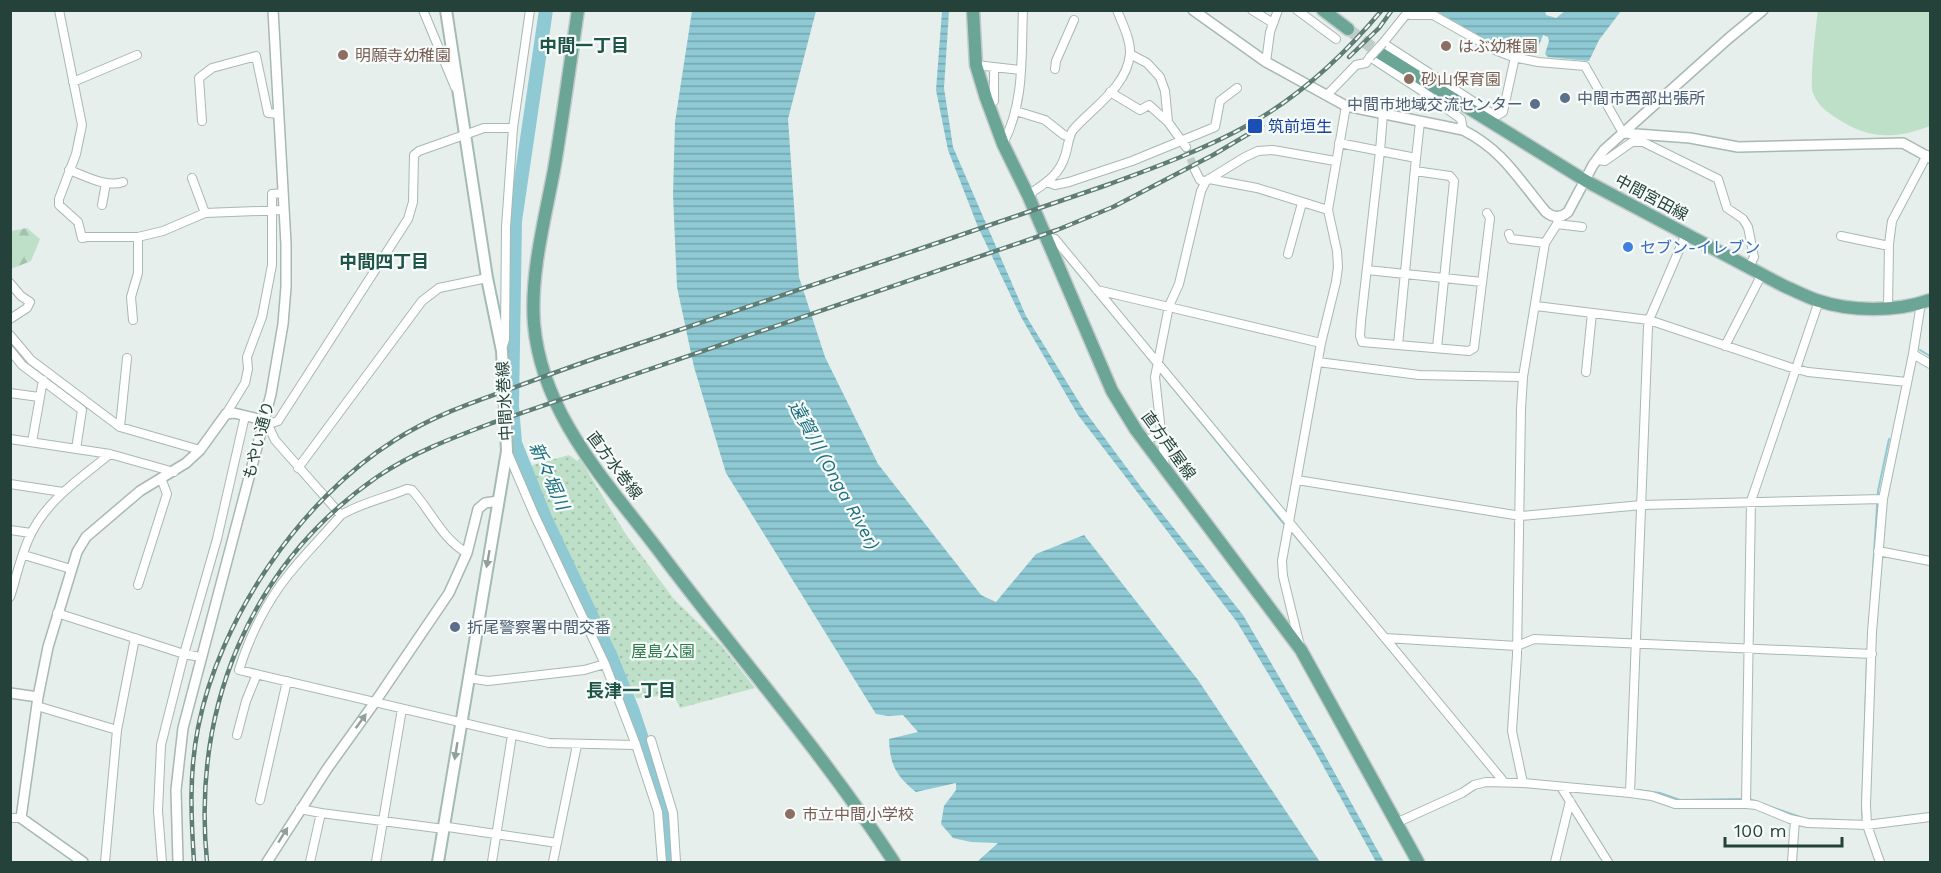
<svg xmlns="http://www.w3.org/2000/svg" width="1941" height="873" viewBox="0 0 1941 873" font-family="'Work Sans','Noto Sans JP',sans-serif">
<defs>
<pattern id="grass-dots" width="8" height="8" patternUnits="userSpaceOnUse" patternTransform="scale(1.5)"><rect width="8" height="8" fill="#bfe0c8"/><path d="M2 2h.1M6 6h.1" fill="none" stroke="#a4c1ad" stroke-width="1.8" stroke-linecap="round"/></pattern>
<pattern id="forest-firs" width="22" height="20" patternUnits="userSpaceOnUse" patternTransform="scale(1.5)"><rect width="22" height="20" fill="#bfe0c8"/><path d="M5 1l3.5 6h-7zM16 11l3.5 6h-7z" fill="#a4c1ad"/></pattern>
<pattern id="water-rules" width="6" height="5" patternUnits="userSpaceOnUse" patternTransform="scale(1.5)"><rect width="6" height="5" fill="#8ec9d4"/><path d="M0 2.5h6" fill="none" stroke="#74a5ad"/></pattern>
</defs>
<rect width="100%" height="100%" fill="#e6efeb"/>
<path fill="url(#grass-dots)" d="M569,455l8,6 3,-2 45,74 48,65 49,48 33,42 -75,20 -6,-13 -38,3 -55,-108 -52,-124z"/>
<path fill="url(#forest-firs)" d="M27,228l13,11 -9,22 -20,8v-38z"/>
<path fill="#bfe0c8" d="M1818,10l112,1v115c-34,13 -60,14 -92,-7 -10,-6 -21,-14 -25,-26 -4,-8 3,-69 5,-83z"/>
<path fill="url(#water-rules)" d="M1440,10h105l1,5 10,3 9,-7h56l-22,29 -10,21 -41,-4 -3,-3 4,-13 -1,-4 -5,-2 -7,18 -6,2 -21,-6 -3,2 -19,-7 -2,-5 -46,-26z
M692,11h124l-28,108 11,158 26,80 53,107 103,131 15,7 40,-48 48,-19 114,145 122,182h-340l-2,-1 20,-18 -27,-1 -18,-4 -12,-14 3,-18 12,-16v-7l-40,9c-20,-16 -26,-27 -27,-53l29,-7 -15,-17 -15,1 -12,-2 -150,-241 -32,-106 -17,-80 -4,-92 2,-73z
M942,11h7l-5,77 9,59 73,169 58,94 57,77 102,128 79,135 62,112h-8l-60,-109 -79,-131 -159,-207 -57,-98 -43,-90 -30,-77 -12,-60z"/>
<g fill="none" stroke-linecap="round" stroke-linejoin="round">
<path stroke="#8ec9d4" stroke-width="2" d="M1058,249l98,118
M1920,350l10,6
M1159,371l126,154
M1291,531l205,246
M1871,600l7,-109 11,-52
M1636,790l24,3 20,7 63,-1
M1749,799l51,18
M1805,819l34,1
M1863,822l-1,-10 5,-155
M1874,856l2,6"/>
<path stroke="#8ec9d4" stroke-width="14" d="M546,10l-31,211 -3,185 3,37 30,75 66,139 21,52 35,105 3,48"/>
<path stroke="#bfccc8" stroke-width="8" stroke-dasharray="8 4" stroke-linecap="butt" d="M1186,147l9,23"/>
<path stroke="#bfccc8" stroke-width="12" stroke-dasharray="12 6" stroke-linecap="butt" d="M1348,29l30,23"/>
<g stroke="#a8b8b2" stroke-width="10">
<path id="minor" d="M59,10l23,115 -6,29 -17,45v6l19,17 4,16 5,-1h51l25,-6 42,-18 79,-3
M423,10l32,77
M1252,10l21,13
M1297,10l39,29
M1130,54l17,9 13,14 5,14 3,31 18,25
M1515,57l-12,55 -5,3 -7,-2 -108,-70 25,-31 2,3h23l62,35 18,7 25,5 47,4 38,67
M1266,62l4,-30 8,-22
M976,65l44,5
M1055,69l1,-8 18,-41
M73,82l64,-27
M1110,92l30,18 9,-5 19,17
M1327,95l29,-30 10,-2 4,-6 52,34 39,28 2,11
M994,101v-34
M1016,111l29,9 19,15 6,2
M202,121l-3,-43 13,-10 44,-12 12,57 11,1
M1339,143l41,8 3,-37
M1003,144c22,-43 18,-87 20,-134
M1416,158l4,-36
M1597,160l8,1 27,-19h11l75,37 9,29 16,11 5,8 6,30 -5,10
M69,170c17,6 37,18 54,12
M1195,170l5,10 6,1
M1415,171l35,5 4,5 -17,167
M192,178l13,35
M1209,179l48,9 71,22
M1047,182l8,3 14,-3 63,-21 83,-34 5,-26 17,-13
M1028,195c16,-11 31,-19 37,-39 3,-8 3,-19 8,-26 19,-22 54,-43 57,-76 1,-14 -8,-31 -13,-44
M102,205l4,-22
M1557,224l25,3
M1509,234l2,5 34,4
M1841,236l48,10
M1046,237l9,2 449,543
M1288,254l14,-51
M1367,270l115,12
M10,283l11,13 9,6 -3,6 -17,11
M1097,290l224,53
M1536,306l113,14 140,47 19,5 99,10
M1888,308l1,-64 3,-23 35,-66
M133,320l-2,-23 7,-24v-36
M10,335l21,25 89,67 80,23
M1398,345l18,-187 -36,-7 -19,170 -1,15 2,6 107,9 5,-3 16,-130 -3,-5
M1725,346l37,-72
M502,349l3,-10 1,-112 7,-99 17,-118
M10,350l12,15 60,45 -6,39
M1913,354l17,10
M1318,362l101,13 104,2
M1586,372l6,-59
M10,393l29,4
M226,414l19,-31 3,-14 -1,-12 15,-40 10,-52v-71l11,-1
M267,423l8,17 66,75
M269,424l9,-3 130,-202 5,-17 1,-47 5,-4 65,-23h29
M120,427l7,-69
M10,439l100,15 64,18
M1143,439c9,1 13,-3 18,-9
M32,442l11,-62
M507,451l27,63 71,150 31,81 22,67 4,50
M298,468l124,-167 17,-13 48,-10
M1165,468l-10,-91 14,-71 10,-22 22,-93 5,-10 39,-24 13,-6 15,-1 62,11
M1297,480l224,36 121,-11 241,-6
M10,484l53,8
M10,530l21,3
M1878,551l52,10
M467,553c-25,-14 -36,-42 -55,-63l-5,-1c-22,9 -46,14 -66,26 -17,20 -36,39 -52,59 -22,27 -40,63 -50,96l310,73 87,2
M24,555l47,14
M138,585l29,-91 -6,-16
M10,597c7,-21 11,-44 21,-63 16,-34 51,-57 79,-80
M57,613l127,41 16,3
M1385,638l132,8 17,-7 338,15
M1300,646l-17,-70 -1,-15 39,-218 15,-61 2,-15 -1,-16 -9,-41 18,-104
M468,678l20,3 96,-11 21,-6
M37,706l80,24
M237,735l9,-34 11,-27
M651,740l22,73 3,49
M1523,783l-11,-52 5,-76 4,-246 2,-32 22,-134 12,-19 1,-7
M1561,787l47,75
M1630,793l18,-466 1,-7 37,-86
M260,800l27,-119
M1746,804l5,-303 68,-200
M300,809l21,4 123,16 4,-2 109,16
M10,818h11
M1396,823l66,-30 12,-8 12,-3 37,1 107,10 22,3 23,8h71l10,1 34,14 18,4 59,2 63,-8
M105,862l12,-132 18,-92
M162,862l-4,-51 3,-66 23,-91 33,-115 28,-123
M310,862l11,-49
M376,862l26,-153
M492,862l20,-127
M553,862l24,-117
M1555,862l15,-61
M1792,862l3,-42
M1880,862l-13,-37 -1,-20 6,-173 11,-133 30,-145 8,-51"/>
</g>
<g stroke="#a8b8b2" stroke-width="12">
<path id="tertiary" d="M1193,10l73,52 80,44 117,24c41,21 55,49 83,82 7,6 15,6 22,0l25,-47 11,-15 125,-112 34,-28
M1623,133l67,5 48,9 165,-4 27,15
M10,693l28,4
M83,862l-62,-44 17,-121 10,-50 29,-95 9,-15 54,-46 46,-28 14,-13 26,-36 8,-1 29,7
M178,862l-2,-72 7,-62 88,-334 12,-70 3,-37v-43l-13,-234
M267,862l60,-93 48,-67 74,-109 18,-40 11,-44 7,-6 13,-2"/>
</g>
<g stroke="#a4bbb3" stroke-width="14">
<path id="secondary" d="M438,862l69,-411 -5,-100 -15,-73 -41,-268"/>
</g>
<g stroke="#c2cac8" stroke-width="15">
<path id="primary" d="M578,10c-8,54 -15,107 -24,160 -9,48 -24,105 -20,154 8,91 72,157 125,227 78,104 164,202 235,311
M973,10l3,55 10,33 17,46 25,51 84,196 24,39 165,220 117,212
M1323,10l25,19
M1378,52l208,129 196,104c11,5 23,11 34,15 35,12 80,12 114,0"/>
</g>
<use href="#minor" stroke="#fff" stroke-width="8"/>
<use href="#tertiary" stroke="#fff" stroke-width="9"/>
<use href="#secondary" stroke="#fff" stroke-width="10"/>
<use href="#primary" stroke="#6aa596" stroke-width="12"/>
<g stroke="#5f7d75" stroke-width="4.5">
<path id="rail" d="M1349,57l30,-29 13,-18
M194,862c-3,-45 -5,-89 4,-134 21,-109 103,-229 197,-288 36,-23 75,-37 115,-51 33,-12 65,-24 98,-35 112,-38 225,-76 338,-114 53,-18 105,-36 158,-54 50,-18 99,-36 146,-62 50,-28 95,-70 132,-114
M207,862c-15,-153 42,-296 170,-385 35,-24 75,-39 115,-54l565,-193 56,-23 100,-52 49,-29"/>
</g>
<use href="#rail" stroke="#f7fbf9" stroke-width="2" stroke-dasharray="7" stroke-linecap="butt"/>
<g stroke="#a8b8b2" stroke-width="10" stroke-linecap="butt">
<path id="minor-bridge" d="M1370,57l13,-14"/>
</g>
<use href="#minor-bridge" stroke="#fff" stroke-width="8"/>
</g>
<defs><path id="oneway-solid" d="M-6-.8H1V-3.2L6.5 0L1 3.2V.8H-6Z" transform="scale(1.5)"/></defs>
<g fill="#92a09c">
<use href="#oneway-solid" transform="translate(488 559) rotate(100)"/>
<use href="#oneway-solid" transform="translate(361 721) rotate(-54)"/>
<use href="#oneway-solid" transform="translate(456 751) rotate(99)"/>
<use href="#oneway-solid" transform="translate(283 835) rotate(-58)"/>
</g>
<g fill="#8d6e63" stroke="#f7fbf9" stroke-width="2">
<circle cx="1446" cy="46" r="6"/>
<circle cx="343" cy="55" r="6"/>
<circle cx="1409" cy="79" r="6"/>
<circle cx="790" cy="814" r="6"/>
</g>
<g fill="#5c6f8a" stroke="#f7fbf9" stroke-width="2">
<circle cx="1565" cy="98" r="6"/>
<circle cx="1535" cy="104" r="6"/>
<circle cx="455" cy="627" r="6"/>
</g>
<rect fill="#1a4fb4" stroke="#f7fbf9" stroke-width="2" x="1247" y="118" width="16" height="16" rx="3"/>
<circle fill="#3f7fe0" stroke="#f7fbf9" stroke-width="2" cx="1628" cy="247" r="6"/>
<g text-anchor="middle" stroke-width="4.5" stroke-linejoin="round" paint-order="stroke">
<g font-size="16" fill="#785e54" stroke="#f7fbf9" text-anchor="start">
<text x="1458" y="52">はぶ幼稚園</text>
<text x="355" y="61">明願寺幼稚園</text>
<text x="1421" y="85">砂山保育園</text>
<text x="802" y="820">市立中間小学校</text>
</g>
<g font-size="16" fill="#4e5e75" stroke="#f7fbf9" text-anchor="start">
<text x="1577" y="104">中間市西部出張所</text>
<text x="1523" y="110" text-anchor="end">中間市地域交流センター</text>
<text x="467" y="633">折尾警察署中間交番</text>
</g>
<g font-size="16" fill="#164399" stroke="#f7fbf9" text-anchor="start">
<text x="1268" y="132">筑前垣生</text>
</g>
<g font-size="16" fill="#24423a" stroke="#f7fbf9">
<text transform="translate(1652 197) rotate(28)" y="6">中間宮田線</text>
<text transform="translate(504 401) rotate(-93)" y="6">中間水巻線</text>
<text transform="translate(258 440) rotate(-75)" y="6">もやい通り</text>
<text transform="translate(1169 445) rotate(54)" y="6">直方芦屋線</text>
<text transform="translate(615 465) rotate(53)" y="6">直方水巻線</text>
</g>
<g font-size="16" fill="#366cbe" stroke="#f7fbf9" text-anchor="start">
<text x="1640" y="253">セブン-イレブン</text>
</g>
<g font-size="16" fill="#2d7a4b" stroke="#f7fbf9">
<text x="663" y="657">屋島公園</text>
</g>
<g font-size="18" font-weight="bold" fill="#1f5548" stroke="#f7fbf9">
<text x="584" y="52">中間一丁目</text>
<text x="384" y="268">中間四丁目</text>
<text x="631" y="697">長津一丁目</text>
</g>
<g font-size="18" font-style="italic" fill="#1c6f80" stroke="#f7fbf9">
<text transform="translate(834 475) rotate(61)" y="6">遠賀川 (Onga River)</text>
<text transform="translate(549 476) rotate(66)" y="6">新々堀川</text>
</g>
</g>
<rect width="1941" height="873" fill="none" stroke="#24423a" stroke-width="24"/>
<path d="M1725 837v9h117v-9" fill="none" stroke="#24423a" stroke-width="3"/>
<text x="1734" y="837" font-size="18" fill="#24423a" stroke="#f7fbf9" stroke-width="4.5" paint-order="stroke">100 m</text>
</svg>
